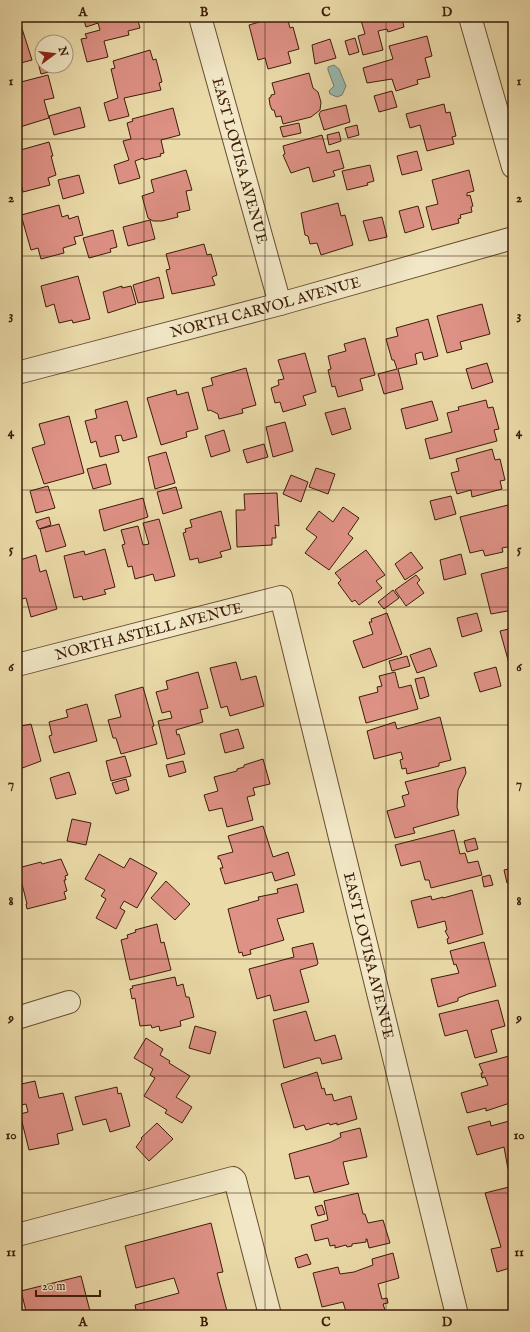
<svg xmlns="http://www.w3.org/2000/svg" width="530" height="1332" viewBox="0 0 530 1332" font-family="'IM FELL English',serif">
<rect width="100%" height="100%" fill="#ebdba9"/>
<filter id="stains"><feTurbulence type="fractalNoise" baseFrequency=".005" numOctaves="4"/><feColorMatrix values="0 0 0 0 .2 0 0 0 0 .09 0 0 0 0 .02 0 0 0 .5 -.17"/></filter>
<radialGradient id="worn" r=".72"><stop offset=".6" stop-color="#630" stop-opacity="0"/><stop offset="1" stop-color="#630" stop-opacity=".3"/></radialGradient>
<path fill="#9ab9b0" stroke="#757a6d" d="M334,65l5,4 7,17 -4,9 -5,2 -7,-3 -1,-3 5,-5 -6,-16v-3z"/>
<path fill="#de9185" stroke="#3d1c08" d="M83,17h54l3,11 -12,3 1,4 -25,6 4,16 -21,5 -6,-23 6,-1 -2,-4 15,-4 -2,-7 -12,4z
M277,17h10l3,11 3,-1 6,22 -11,3 3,11 -23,6 -3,-11 -7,2 -9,-35z
M360,17h44l-2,1 2,9 -16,5 -1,-3 -9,2 5,19 -20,5 -5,-19 7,-2z
M19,19l13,41 -15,4v-44z
M427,36l5,20 -7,2 5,19 -13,3 1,4 -22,7 -4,-12 -25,4 -4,-15 30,-9 -4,-13z
M355,38l4,14 -10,3 -4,-14z
M330,39l6,19 -21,6 -3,-19z
M150,50l3,10 3,-1 6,23 -3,1 2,7 -37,8 5,18 -20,5 -5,-18 14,-5 -7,-29 4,-1 -2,-7z
M42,54v12h19v3l-20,5 -5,-19z
M309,73l4,15 5,4 3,10 -1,8 -9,7 -28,7 -2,-8 -5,1 -2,-7h-2l-2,-5 -1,-7 2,-1v-2l4,-1 -3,-11z
M48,75l6,23 -10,2 5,18 -29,9 -3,-10v-34z
M392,91l5,16 -18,5 -5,-16z
M444,104l2,9 4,-1 6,24 -4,1 2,7 -27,7 -7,-26 -10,3 -4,-14z
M346,105l4,17 -26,8 -5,-16 2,-3z
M80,107l5,20 -31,8 -5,-19z
M173,108l7,27 -19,5 3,13 -4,1 1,2 -17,4 -1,-2 -8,3 5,17 -21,6 -5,-19 15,-5 -6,-19 8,-2 -4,-16 6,-2 -1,-2z
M299,123l2,10 -18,4 -3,-10z
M357,125l2,10 -11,3 -3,-10z
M339,132l2,9 -12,4 -2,-10z
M322,135l5,18 12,-3 5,18 -11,3 2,5 -22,6 -4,-15 -18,6 -8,-18 2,-1 -2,-8z
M49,142l4,14h-2l5,19 -8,3 2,7 -27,7 -2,-8 -4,1v-34z
M417,151l5,19 -20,5 -5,-19z
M370,165l4,16 -7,2 1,2 -21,5 -5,-19z
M186,170l6,20 -6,1 4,19 -13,3 1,4 -16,4h-9l-5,-3 -6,-22 12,-4 -3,-12z
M469,170l5,21 -7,2v3l3,-1 3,11 -2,1 1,5 -12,3 1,3 -3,1 1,4 -27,7 -6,-23 12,-3 -6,-24z
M79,175l5,18 -21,6 -5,-19z
M338,203l3,13 4,-1 8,30 -32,10 -4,-12 -7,1 -2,-8 -3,-1 -4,-22z
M59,205l3,12 6,-2 1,4 9,-3 5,19 -9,2 2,7 -13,4 1,5 -23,6 -3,-11 -7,2 -10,-35z
M418,206l6,21 -19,6 -6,-22z
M382,217l5,20 -18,4 -6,-20z
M150,220l5,19 -27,7 -5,-19z
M113,230l4,17 -7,2 1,3 -22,6 -6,-20z
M204,244l3,11 4,-1 6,21 -5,2 3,8 -43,9 -6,-24 4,-1 -4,-15z
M78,276l12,43 -17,4 -1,-3 -13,3 -5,-19 -8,3 -5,-21z
M159,277l5,21 -26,5 -5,-18z
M122,286v2l9,-2 5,18 -28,9 -5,-21z
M482,304l8,30 -30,8 2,7 -15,4 -10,-37z
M428,319l10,37 -14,4 -2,-8 -7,2 2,10 -19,5 5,20 -19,5 -6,-20 19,-5 -3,-9h-2l-6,-21 12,-3 -2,-8z
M365,338l10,37 -15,4 3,11 -25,7 -3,-11 -3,1 -4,-17 3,-1 -3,-13 18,-5 -2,-7z
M305,353l11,39 -13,4 3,9 -23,7 -3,-10 -5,1 -4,-15 8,-3 -1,-5 6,-1 -6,-19z
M487,363l6,19 -21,7 -6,-20z
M246,368l10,37 -14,4 1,4 -24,6 -1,-5 -8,-4 -2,1 -6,-23 11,-3 -2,-7z
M176,390l1,5 11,-3 10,37 -12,3 1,5 -26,8 -14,-47z
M486,400l2,8 5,-1 6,22 -5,1 3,11 -67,18 -5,-20 27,-7 -5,-19 12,-3 -1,-3z
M127,401l10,36 -14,4 -2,-6 -6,1 4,16 -19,5 -4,-16 -5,2 -6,-22 12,-3 -2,-8z
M432,401l6,19 -32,9 -5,-20z
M345,408l6,21 -19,6 -7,-22z
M69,416l15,57 -40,11 -12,-36 13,-4 -6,-20z
M285,422l8,29 -20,6 -7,-30z
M224,430l6,21 -19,6 -6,-21z
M264,444l4,13 -21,6 -4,-13z
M492,449l3,11 5,-1 5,21 -5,1 2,8 -30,8 -1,-7 -14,4 -6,-21 8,-2 -3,-12z
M166,452l9,31 -20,6 -7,-32z
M106,464l5,20 -18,5 -6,-20z
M316,468l19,6 -7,20 -19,-7z
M291,475l17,7 -7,20 -18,-8z
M48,486l7,22 -19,5 -6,-22z
M176,487l6,21 -19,6 -6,-22z
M277,493l2,33 -4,-1 1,13h-4v7l-35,2 -1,-37h9l-1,-16z
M451,496l5,18 -21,6 -5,-19z
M143,498l5,19 -44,14 -5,-21z
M512,504l1,22 -3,1 3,19 -11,2 1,4 -18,4 -2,-6 -13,3 -10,-36z
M343,507l16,11 -11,16 5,4 -24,32 -24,-17 12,-16 -11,-8 13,-18 14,11z
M221,511l10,38 -11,3 2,5 -23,6 -1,-5 -8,2 -7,-27 3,-1 -1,-3 7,-2 -2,-7z
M49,517l2,8 -12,4 -3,-8z
M159,519l16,57 -20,5 -2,-7 -18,5 -3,-13 -4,1 -6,-22 3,-1 -4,-14 17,-4 5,19 6,-1 -6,-21z
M59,524l7,22 -20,6 -6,-23z
M105,549l10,38 -11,3 2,4 -23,6 -1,-4 -8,2 -10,-42 20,-5 1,4z
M366,550l19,25 -9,6 6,7 -23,17 -4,-5 -3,2 -14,-19 3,-3 -6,-7z
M411,552l12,16 -18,12 -10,-16z
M461,554l5,20 -22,6 -4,-20z
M36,555l4,17 6,-2 11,39 -26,8 -5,-19 -9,2v-41l2,-1 1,2z
M513,566v44l-22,4 -10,-40z
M416,575l4,5 -3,3 7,10 -18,13 -11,-16z
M393,590l6,8 -15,11 -6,-7z
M387,613l15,41 -39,14 -10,-27 20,-7 -4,-12h3l-1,-3z
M477,613l5,18 -20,6 -5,-19z
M513,628v39h-3l-10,-36z
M430,648l7,18 -20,7 -7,-18z
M407,656l3,10 -18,5 -3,-10z
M236,662l5,18 15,-4 8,30 -34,10 -3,-10 -6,2 -11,-40z
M496,667l5,19 -21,6 -6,-19z
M198,672l10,36 -8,2 3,12 -27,8 1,5 2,-1 6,20 -18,5 -9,-38 14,-3 -2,-7 -8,2 -6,-21 12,-3 -2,-8z
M395,672l4,16 12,-3 7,24 -52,14 -7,-26 19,-5 -1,-5 5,-1 -3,-10z
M424,677l5,19 -9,3 -5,-20z
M143,687l11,39 -2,1 5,17 -36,10 -5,-16h-3l-5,-18 13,-3 -6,-22z
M87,704l10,37 -43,12 -5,-17 3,-1 -3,-13 19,-5 -2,-7z
M440,717l11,43 -12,3v3l-32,8 -1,-6 -4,1 -2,-9 3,-1 -2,-7 -27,7 -7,-28 28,-9 2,7z
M20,723l1,3 10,-2 10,37 -24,9v-46z
M238,729l6,19 -19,5 -5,-19z
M125,756l6,20 -20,5 -5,-20z
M263,759l7,25 -17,4 2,7 -8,2 6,23 -26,7 -5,-19 -13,3 -5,-16 14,-4 -4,-14 23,-6v-2l7,-2v-2z
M183,761l3,11 -17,5 -3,-12z
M465,767l1,6 -8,17 -1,17 2,8 -46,13 2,5 -20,5 -8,-27 18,-5 -3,-10 7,-2 -4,-12z
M69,772l7,22 -20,5 -6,-21z
M126,779l3,11 -13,4 -4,-11z
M72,819l19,4 -5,22 -19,-4z
M263,826l10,31 15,-5 7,23 -20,6 -3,-9 -47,12 -5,-16h3l-3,-9h-2v-3l15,-4 -5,-16z
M454,830l6,24 5,-1 3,10 10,-2 4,14 -51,13 -2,-8h-4l-5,-19 -19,5 -6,-21z
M475,838l3,11 -11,3 -3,-11z
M99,854l25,14 6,-10 27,15 -20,35 -13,-7 -4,7 5,3 -9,18 -20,-11 10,-19 -5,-3 4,-6 -20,-11z
M61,859l7,16 -3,1 1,4h-2l3,11 -3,1 2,7 -39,10 -1,-5h1l-9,-36 23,-6 1,2z
M513,868v14l-6,1 -3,-13z
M490,875l3,10 -9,2 -2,-10z
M166,881l24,23 -15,16 -24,-22z
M297,884l7,28 -27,7 7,21 -34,10 1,4 -8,2 -1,-4 -3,1 -11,-44 31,-9 -1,-3 20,-4 -1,-4z
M472,890l11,44 -35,10 -1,-5 2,-1 -4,-7 2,-1 -2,-9 -27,7 -7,-27 20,-5 1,4 11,-3v1z
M157,924l4,19 3,-1 7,28 -41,10 -9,-40 7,-2 -1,-3 9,-3 -1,-2z
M484,942l12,44 -28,8 -10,4v3l-20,6 -7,-28 28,-6 -3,-9 -2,1 -4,-14z
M313,943l5,20 -1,2 -17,5 9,32 -35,9 -4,-16 -13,4 -8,-30 45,-12 -2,-9z
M175,977l2,9 6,-2 3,13h3l5,20 -14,4 1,5 -21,5 -1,-5 -7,2 -1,-3 -11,1 -5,-28 -3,1 -2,-10 3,-1 -1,-2z
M498,1000l7,26 -14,4 6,22 -22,6 -8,-28 -22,6 -6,-22z
M306,1011l9,30 20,-6 7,24 -20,5 -2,-6h-3l-33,10 -11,-48z
M195,1026l21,6 -6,22 -21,-6z
M146,1038l17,11 -3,6 10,6 -1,2 21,13 -14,21 16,10 -10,16 -17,-10 2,-3 -23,-14 11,-18 -5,-3 3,-6 -19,-11z
M513,1055v47l-27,9v-3l-19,5 -6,-20 27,-8 -3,-8 -3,1 -1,-5h2l-4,-9z
M317,1072l5,17 2,-1 2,7 6,-1 2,7 17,-5 6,23 -20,6v-2l-7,2 -1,-2 -23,7 -2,-5 -10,3 -13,-44z
M35,1081l4,17 24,-5 10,37 -16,4 2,10 -30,6 -9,-36 8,-2 -2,-8 -9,2v-21z
M117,1087l1,7 3,-1 9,33 -20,6 -4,-13 -23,6 -8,-28z
M513,1120v48l-5,1 -4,-22 -27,8 -9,-28 22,-6 1,5z
M157,1123l16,16 -24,22 -13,-14 6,-8 -1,-1z
M360,1128l7,29 -24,5 4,17 2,5 -35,9 -5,-17 -14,3 -6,-25 42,-12 10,-5 -1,-4z
M513,1186v81l-16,5 -6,-23 10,-2 -16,-54z
M358,1193l5,21h2l3,9 15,-3 7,23 -21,5 -2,-9h-1v3l-14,2v2l-5,1 -1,-2 -11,3v-3l-5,1 -2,-8 -13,3 -4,-16 17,-5 -4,-19z
M322,1205l3,9 -7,2 -3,-9z
M211,1223l12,49 -6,1 11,42h-91l-2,-10 44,-12 -5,-15 -38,10 -11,-42z
M393,1253l6,25 -21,6 4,15 5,-1 1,5 -5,1 3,9 -7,2h-32l-4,-13 -21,5 -9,-34 25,-6 2,7 14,-2 19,-7 -1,-6z
M307,1254l4,10 -13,4 -3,-10z
M81,1276l10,39h-64l-6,-24z"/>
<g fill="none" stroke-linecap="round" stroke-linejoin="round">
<g stroke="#684c30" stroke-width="24">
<g id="minor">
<path id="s1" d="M200,17l80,287"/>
<path d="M470,17l43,150"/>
<path id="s2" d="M17,373l263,-69 233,-66"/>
<path id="s3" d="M17,665l264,-68 176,718"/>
<path d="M17,1018l52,-16"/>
<path d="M17,1235l216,-57 2,2 35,135"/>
</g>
</g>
<use href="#minor" stroke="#f2e8c7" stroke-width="22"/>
</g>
<path fill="none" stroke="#3d1c08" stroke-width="1" stroke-opacity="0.55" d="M144,17v1298M265,17v1298M386,17v1298M17,139h496M17,256h496M17,373h496M17,490h496M17,607h496M17,725h496M17,842h496M17,959h496M17,1076h496M17,1193h496"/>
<g text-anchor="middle" stroke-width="3" stroke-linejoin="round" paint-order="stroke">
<g font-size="15" fill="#3d1c08" stroke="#f2e8c7">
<text dy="5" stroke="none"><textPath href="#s1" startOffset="149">EAST LOUISA AVENUE</textPath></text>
<text dy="5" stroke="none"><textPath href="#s2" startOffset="257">NORTH CARVOL AVENUE</textPath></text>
<text dy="5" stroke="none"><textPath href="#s3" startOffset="136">NORTH ASTELL AVENUE</textPath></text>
<text dy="5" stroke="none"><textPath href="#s3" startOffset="642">EAST LOUISA AVENUE</textPath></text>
</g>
</g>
<rect width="530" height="1332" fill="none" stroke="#ebdba9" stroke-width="44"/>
<g transform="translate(54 54) rotate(75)"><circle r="19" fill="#f2e8c7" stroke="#aa967b"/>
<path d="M0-3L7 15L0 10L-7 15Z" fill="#8f2418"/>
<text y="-6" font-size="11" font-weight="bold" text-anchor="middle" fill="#3d1c08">N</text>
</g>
<path d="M36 1290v6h64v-6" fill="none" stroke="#3d1c08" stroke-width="2"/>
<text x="42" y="1290" font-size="12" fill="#3d1c08" stroke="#f2e8c7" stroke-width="3" paint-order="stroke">20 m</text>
<rect x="22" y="22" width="486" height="1288" fill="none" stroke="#3d1c08" stroke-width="1.5"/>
<g font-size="13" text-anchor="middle" font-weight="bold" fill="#3d1c08">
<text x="83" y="16">A</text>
<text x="204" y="16">B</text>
<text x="326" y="16">C</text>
<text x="447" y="16">D</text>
<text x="11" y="85">1</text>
<text x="519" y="85">1</text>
<text x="11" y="202">2</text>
<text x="519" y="202">2</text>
<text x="11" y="319">3</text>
<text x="519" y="319">3</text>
<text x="11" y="436">4</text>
<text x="519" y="436">4</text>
<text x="11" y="553">5</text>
<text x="519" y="553">5</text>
<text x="11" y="671">6</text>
<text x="519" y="671">6</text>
<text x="11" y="788">7</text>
<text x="519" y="788">7</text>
<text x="11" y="905">8</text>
<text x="519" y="905">8</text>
<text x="11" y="1022">9</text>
<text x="519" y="1022">9</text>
<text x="11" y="1139">10</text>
<text x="519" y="1139">10</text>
<text x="11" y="1256">11</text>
<text x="519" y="1256">11</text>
<text x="83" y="1326">A</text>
<text x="204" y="1326">B</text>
<text x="326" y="1326">C</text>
<text x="447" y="1326">D</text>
</g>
<rect width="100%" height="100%" filter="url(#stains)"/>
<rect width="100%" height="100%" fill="url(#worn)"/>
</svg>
